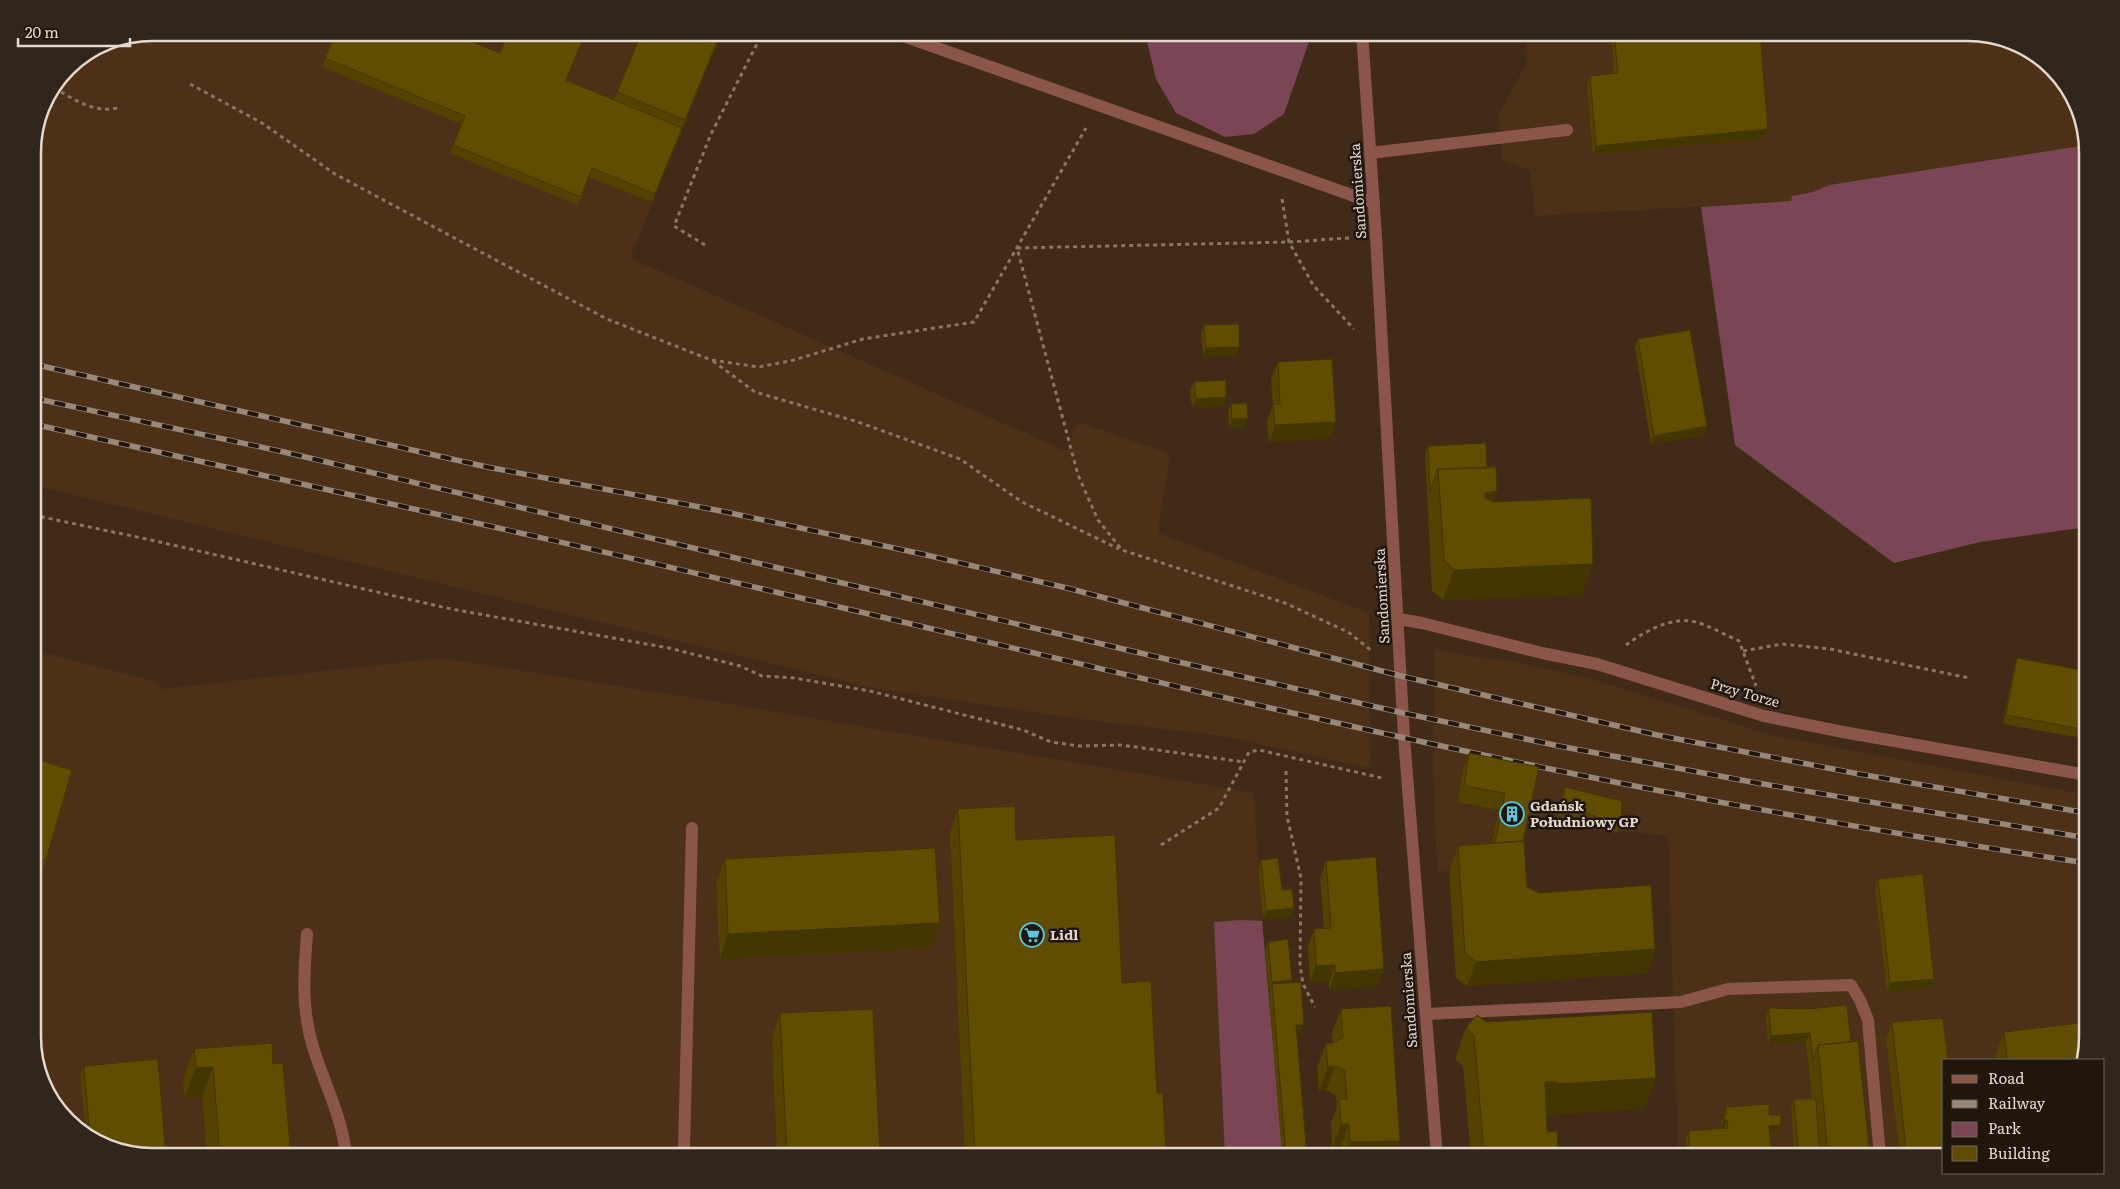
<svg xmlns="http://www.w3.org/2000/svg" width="2120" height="1189" viewBox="0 0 2120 1189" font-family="Literata,serif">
<rect width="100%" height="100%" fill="#412b18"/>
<path fill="#4c3118" d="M152,32l570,1 -92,225 436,193 12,-29 92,32 -12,79 211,80 1,155 -147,-32 -151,-18 -199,-30 -840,-203v-341l9,-38 26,-39 38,-26z
M1525,33h443l60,15 40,38 19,59 -258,40 -16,7 -21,4v5l-257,15 -5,-46 -28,-10 -3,-46 28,-51z
M1435,649l41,8 35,4 77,17 187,58 312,59v242l-6,23h-137v96h-266l-10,-321 -49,-4 -1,1 -90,-8 -13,41 -78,7 -4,-113z
M33,650l125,32 3,7 281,-31 252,40 560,95 4,76 25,287h-1131l-60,-15 -40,-38 -19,-58z"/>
<path fill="#7a4555" d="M1145,33v-1l167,1 -28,81 -30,20 -29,3 -49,-24 -20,-34z
M2087,145v382l-107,15 -86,21 -159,-118 -34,-238 90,-6 1,-5 21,-4 16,-7z
M1241,920l21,1 21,235h-58l-11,-234z"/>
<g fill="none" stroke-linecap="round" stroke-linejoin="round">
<path stroke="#897666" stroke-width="3" stroke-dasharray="4 4" stroke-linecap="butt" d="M190,84l72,39 73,51 127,68 145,77 104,41 48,7 35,-7 69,-21 111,-17 112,-194
M54,88c21,12 42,27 67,19
M1282,199l7,43 24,43 41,44
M1349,238l-60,4 -272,6 61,227 20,45 24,30 163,53 63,29 24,19
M705,245l-31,-19 37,-92 52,-102
M713,361l42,31 103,30 102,37 62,43 97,47
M33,515l118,25 300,69 218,39 71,18 22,10 32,2 76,13 153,39 28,12 29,4 41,-1 123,17
M1626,645c18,-13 42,-27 65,-24 14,2 34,14 48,20l17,45
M1743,651l39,-7 48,5 139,29
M1286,771l1,45 14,62 -1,87 3,19 12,23
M1161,845l58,-37 30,-56 10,-2 123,28"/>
<path stroke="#8c554a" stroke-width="12" d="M892,32l482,171
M1370,153l197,-23
M307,934c-3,39 -6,74 6,113 11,36 30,72 33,109
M1426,1014l255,-12 47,-13 123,-4 9,15 8,20 12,136
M682,1156l2,-6 8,-322"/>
<path stroke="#8c554a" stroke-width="12" d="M1399,619l23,4 120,30 55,11 167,52 79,16 244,43"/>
<path stroke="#8c554a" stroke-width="12" d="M1362,32l14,205 28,500 33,419"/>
<g stroke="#998878" stroke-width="5.5">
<path id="rail" d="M33,364l454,103 234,44 201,43 149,35 330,87 256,59 202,39 228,39
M33,398l251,54 899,211 220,50 156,33 198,37 330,55
M33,424c240,54 481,106 721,163 257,60 513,123 772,177 186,39 373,71 561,99"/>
</g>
<use href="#rail" stroke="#20160e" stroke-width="4" stroke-dasharray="11" stroke-linecap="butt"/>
</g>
<path fill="#534200" d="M642,32h80l-70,170 -63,-25 -11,28 -128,-52 11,-29 -139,-57 3,-9 241,23 48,19z
M1611,32h149l5,106 -172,16 -6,-70 3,-8 24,-3z
M1204,325l35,22 -3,9h-33l-2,-23z
M1638,339l69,87 -3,9 -53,9 -16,-97z
M1278,362l58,60 -6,16 -61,4 -2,-21 6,-16 -2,-26z
M1194,382l29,24 -31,1 -2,-16z
M1231,404l14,23 -16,1 -1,-16z
M1428,446l59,22 6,34 89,93 -139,5 -11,-9 -7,-137z
M2017,658l70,13v68l-84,-15 11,-57z
M1469,753l70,14 -16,74 4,46 128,62 -8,24 -180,13 -11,-8 -7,-107 9,-25 34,-3 7,-33 -41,-8 5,-32z
M33,758l13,102 -3,9 -10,-3z
M1565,787l56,37 -3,8 -26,-4v-4l-34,-7 4,-22z
M958,809l164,174 35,110 9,63h-201l-15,-323z
M725,859l206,89 -211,11 -4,-76z
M1261,860l33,48 -3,9 -28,2 -5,-50z
M1326,861l58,108 -6,17 -49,4v-9l-19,1 -2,-36 6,-17 10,-1 -4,-50z
M1878,879l56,100 -3,8 -44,5 -12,-104z
M1268,942l24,38 -1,3 10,50h-4l10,123h-25l-13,-163 1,-3h-1l-4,-40z
M1769,1008l82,34 19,114h-99l2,-6 21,-1 -3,-41 3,-9h18l-6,-57 -38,2 -2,-27z
M1341,1009l59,132 -6,15h-53l-1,-8h-8l-1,-25 6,-17 -1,-10 -10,-6 -7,1 -2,-23 9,-24 7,-1 -1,-10z
M780,1013l100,143h-103l-5,-119z
M1486,1022l159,86 -99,7 1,17 8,24h-84l-8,-90 -8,-7 11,-31z
M1892,1022l52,134h-44l-14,-117z
M2004,1032l77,28h-86v-4z
M194,1049l79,15 18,92h-84l-5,-59 -17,1 -2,-18z
M84,1066l8,75 -6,-7 -6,-60z
M1726,1107l43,8 9,19h-8l1,17 -2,5h-82l-1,-17 3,-8 32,-3v-5z"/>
<path fill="#433600" d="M721,32h1l-70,170 3,-8z
M1768,129l-3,9 -172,16 3,-8z
M1239,347l-3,9h-33l3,-8z
M1226,397l-3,9 -31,1 4,-8z
M1248,418l-3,9 -16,1 3,-9z
M1336,422l-6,16 -61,4 6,-17z
M1707,426l-3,9 -53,9 3,-8z
M1497,491l-11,31 -46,-23z
M1593,564l-11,31 -139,5 11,-30z
M1294,908l-3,9 -28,2 3,-8z
M940,923l-9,25 -211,11 8,-25z
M1655,949l-8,24 -180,13 9,-24z
M1335,965l-6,16 -19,1 6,-16z
M1384,969l-6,17 -49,4 6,-17z
M1934,979l-3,8 -44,5 3,-9z
M1292,980l-3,8 -17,-4 -2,6h-1l3,-8z
M1296,1025h8l-3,8 -8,1z
M1810,1033l-4,9 -38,2 3,-8z
M1335,1066l-9,24 -7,1 9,-24z
M213,1067l-11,30 -17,1 11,-30z
M1656,1078l-11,30 -100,7 12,-31z
M1545,1082h12l-11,31z
M1724,1120h3l-3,8h-3z
M1341,1124h8l-9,24h-8z
M1781,1125l-3,9h-12l3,-8z
M1400,1141l-6,15h-49l5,-14z
M1558,1148l-3,8h-72l1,-2z
M1771,1151l-2,5h-19l2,-4z"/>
<path fill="#604d00" stroke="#433600" d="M336,32h112l52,21 8,-21h78l-20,48 116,48 -27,66 -63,-26 -11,29 -128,-52 12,-29 -140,-58z
M642,32h79l-36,88 -68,-28z
M1614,32h146l8,97 -172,17 -6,-70 28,-3z
M1239,324v23l-33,1 -2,-23z
M1690,330l17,96 -53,10 -16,-97z
M1332,359l4,63 -61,3 -2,-21h7l-2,-42z
M1226,380v17l-30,2 -2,-17z
M1247,403l1,15 -16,1 -1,-15z
M1486,443l1,25 -49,1 -8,22 -2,-45z
M1496,467l1,24 -12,2v5l7,4 99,-4 2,66 -139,6 -10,-10 -6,-91z
M2017,658l70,13v59l-81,-15z
M1469,753l70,14 -16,74 -28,2 10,-50 -41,-7z
M33,758l39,12 -26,90 -13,-3z
M1565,787l57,14 -1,23 -26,-5 1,-3 -35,-8z
M1015,806l1,34 99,-5 7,148 29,-2 6,112h6l3,63h-191l-17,-347z
M1524,841l3,46 12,6 112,-8 4,64 -179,13 -11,-9 -7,-107z
M935,848l5,75 -212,11 -3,-75z
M1376,857l8,112 -49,4v-8l-19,1 -2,-37 17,-1 -5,-67z
M1278,858l4,32 10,-1 2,19 -28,3 -5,-51z
M1923,874l11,105 -44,4 -12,-104z
M1288,939l4,41 -20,2 -4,-40z
M1301,982l3,43h-8l11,131h-21l-14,-172z
M1847,1005l4,37 -33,3 -5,15 -3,-27 -39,3 -2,-28 38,1z
M1391,1006l9,135 -50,1 -1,-18h-8l-2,-25h8l-2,-28 -10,-5 -7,1 -2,-23 7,-1 10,-6 -2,-28z
M873,1009l7,147h-93l-7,-143z
M1652,1012l4,66 -99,6v-2h-12l2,50 10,-1 1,17 -74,6 -10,-119 -8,-7 11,-13 9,7z
M1943,1018l5,42h-4v96h-37l-15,-134z
M2087,1022l1,15 -7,23h-74l-3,-28z
M1858,1041l12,115h-42l-10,-111z
M272,1043l1,21 10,-1 8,93h-71l-7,-89 -17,1 -2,-19z
M158,1059l8,97h-14l-60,-15 -2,-3 -6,-72z
M1794,1099h22l4,57h-46l-1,-6 25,-2z
M1769,1104v11h12v10l-12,1 2,25 -19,1v4h-62l-1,-25 39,-3 -1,-8h-3v-5h2v-8z"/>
<defs>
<g id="building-ring" transform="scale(1.25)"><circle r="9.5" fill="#20160e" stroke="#57c9e2" stroke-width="1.5"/><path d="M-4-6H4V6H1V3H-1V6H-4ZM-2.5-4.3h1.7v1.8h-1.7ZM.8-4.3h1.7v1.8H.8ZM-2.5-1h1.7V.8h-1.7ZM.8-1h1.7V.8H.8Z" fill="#57c9e2"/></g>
<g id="supermarket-ring" transform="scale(1.25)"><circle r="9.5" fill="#20160e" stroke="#57c9e2" stroke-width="1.5"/><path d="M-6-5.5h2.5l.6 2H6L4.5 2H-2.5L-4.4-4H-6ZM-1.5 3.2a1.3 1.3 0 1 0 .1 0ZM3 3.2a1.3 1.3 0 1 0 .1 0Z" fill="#57c9e2"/></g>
</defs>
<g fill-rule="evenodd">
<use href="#building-ring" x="1512" y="814"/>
<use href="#supermarket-ring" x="1032" y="935"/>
</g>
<g text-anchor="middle" stroke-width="5" stroke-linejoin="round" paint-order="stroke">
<g font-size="14" fill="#e6d8cc" stroke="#20160e">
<text transform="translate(1358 191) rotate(-94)" y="5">Sandomierska</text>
<text transform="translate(1382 596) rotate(-93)" y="5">Sandomierska</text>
<text transform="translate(1745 693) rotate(16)" y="5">Przy Torze</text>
<text transform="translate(1409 1000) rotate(-94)" y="5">Sandomierska</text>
</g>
<g font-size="14" font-weight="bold" fill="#e6d8cc" stroke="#20160e" text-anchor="start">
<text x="1530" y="811">Gdańsk<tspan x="1530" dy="16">Południowy GP</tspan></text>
<text x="1050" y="940">Lidl</text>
</g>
</g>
<path d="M0 0H2120V1189H0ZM152 41H1968A111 111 0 0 1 2079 152V1037A111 111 0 0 1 1968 1148H152A111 111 0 0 1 41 1037V152A111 111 0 0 1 152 41Z" fill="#30261d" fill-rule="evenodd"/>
<path fill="none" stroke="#e6d8cc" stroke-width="2.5" d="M152 41H1968A111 111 0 0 1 2079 152V1037A111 111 0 0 1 1968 1148H152A111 111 0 0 1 41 1037V152A111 111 0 0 1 152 41Z"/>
<rect x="1942" y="1059" width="162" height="115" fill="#20160e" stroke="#6f645a"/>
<rect x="1952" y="1075" width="25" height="8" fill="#8c554a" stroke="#6f645a"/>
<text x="1988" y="1084" font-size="15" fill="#e6d8cc">Road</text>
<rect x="1952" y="1100" width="25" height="8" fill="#998878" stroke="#6f645a"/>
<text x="1988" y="1109" font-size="15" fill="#e6d8cc">Railway</text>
<rect x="1952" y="1122" width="25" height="15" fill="#7a4555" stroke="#6f645a"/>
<text x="1988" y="1134" font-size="15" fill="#e6d8cc">Park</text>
<rect x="1952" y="1146" width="25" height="15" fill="#604d00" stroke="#6f645a"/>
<text x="1988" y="1159" font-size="15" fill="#e6d8cc">Building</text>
<path d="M18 38v8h112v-8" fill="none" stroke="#e6d8cc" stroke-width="2.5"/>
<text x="25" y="38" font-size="15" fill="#e6d8cc" stroke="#20160e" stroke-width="4" paint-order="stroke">20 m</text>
</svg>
